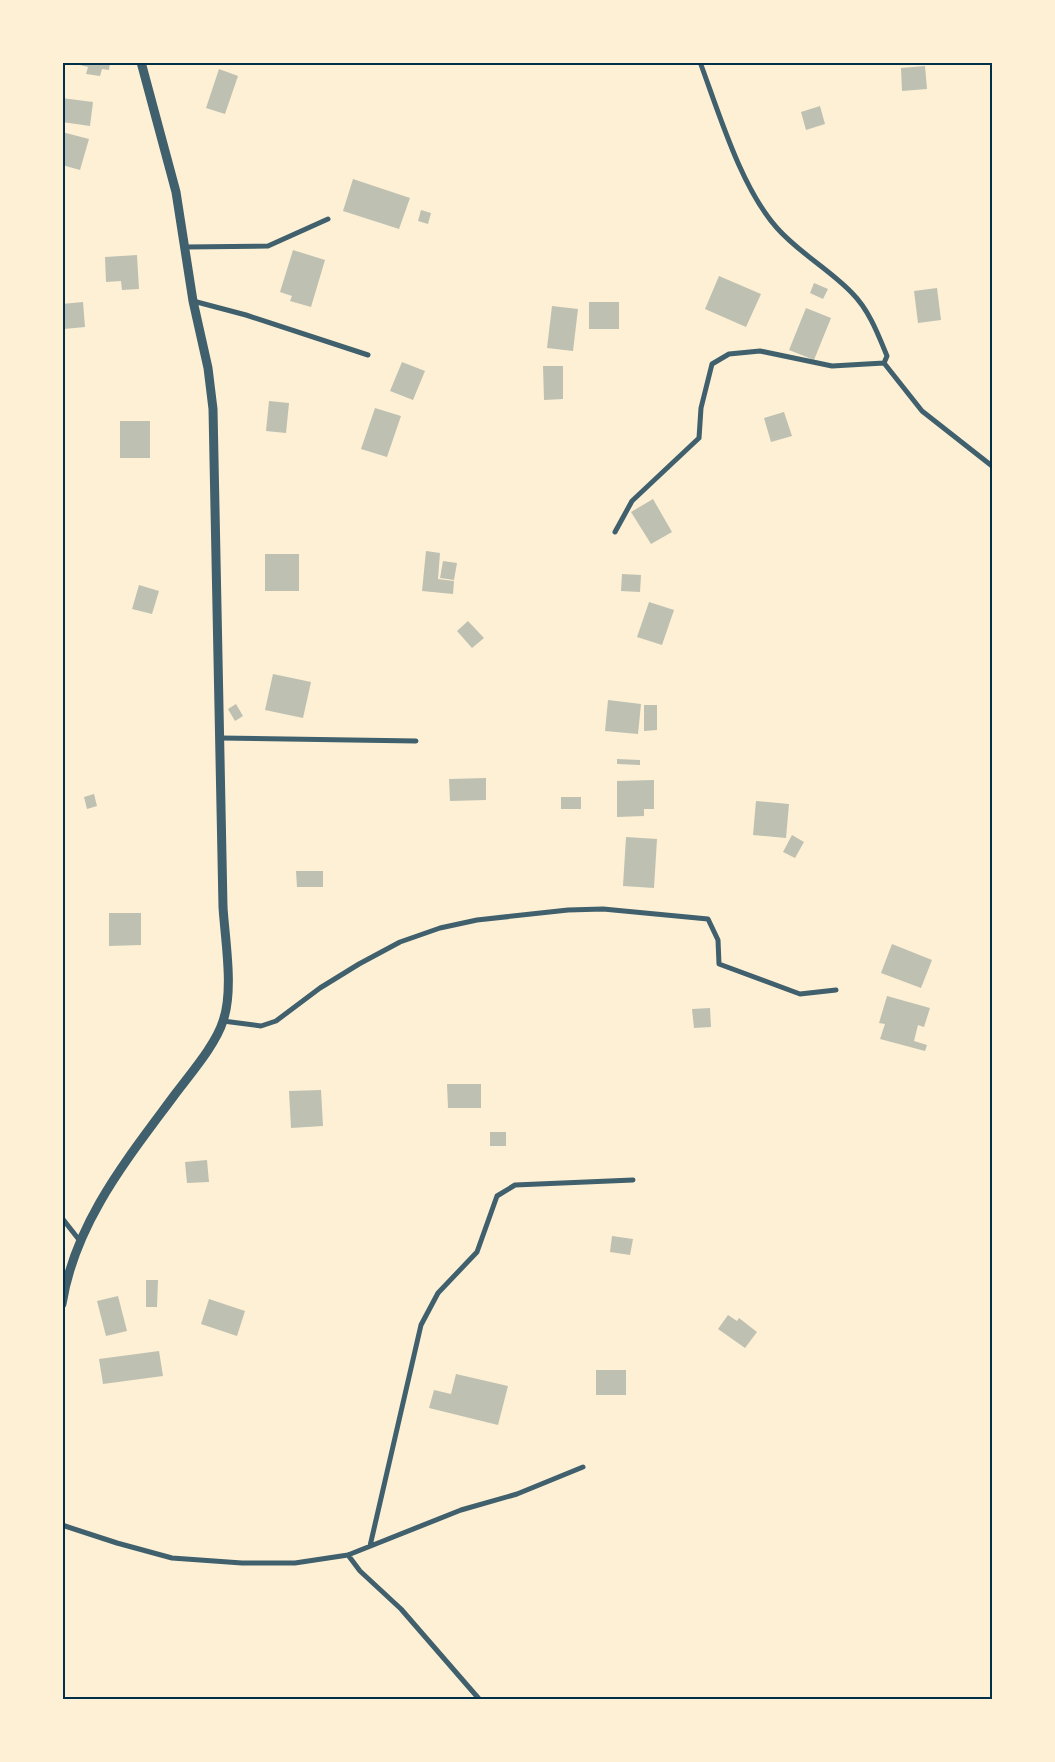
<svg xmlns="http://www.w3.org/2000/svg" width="1055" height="1762" viewBox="0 0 1055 1762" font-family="'Fira Sans Condensed',sans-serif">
<rect width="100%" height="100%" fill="#fdf0d5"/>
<path fill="#bec0b2" d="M81,62h29l-1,8 -7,-1 -2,7 -14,-2 2,-7 -8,-2z
M925,66l2,23 -25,2 -1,-23z
M219,69l19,7 -13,38 -19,-6z
M62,98l31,4 -3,24 -28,-4z
M820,106l5,18 -19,6 -5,-18z
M62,132l27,7 -9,31 -18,-5z
M353,179l57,19 -11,31 -56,-18z
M421,210l10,3 -3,11 -10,-3z
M293,250l32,10 -14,47 -21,-6 2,-5 -12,-4z
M137,255l2,34 -17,1 -1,-9 -15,1 -1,-25z
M719,276l42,18 -15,33 -41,-18z
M814,283l14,6 -5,10 -13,-6z
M937,288l4,32 -23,3 -4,-32z
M83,302l2,25 -21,2 -2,-25z
M589,302h30v27h-30z
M552,306l26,3 -5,42 -26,-3z
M806,308l25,10 -17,42 -25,-10z
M402,362l23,9 -12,29 -23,-9z
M543,366h20v33l-19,1z
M269,401l20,2 -3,30 -20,-2z
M375,408l26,8 -14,41 -26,-8z
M784,412l8,24 -21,6 -7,-24z
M120,421h30v37h-30z
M653,499l19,33 -21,12 -20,-32z
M426,551l14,2 -2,26 16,2 -1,13 -31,-3z
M265,554h34v37h-34z
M443,561l14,2 -3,17 -14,-2z
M622,574l19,1 -1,17 -19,-1z
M139,585l20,6 -7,23 -20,-5z
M649,602l25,8 -12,35 -25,-8z
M468,621l16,17 -12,10 -15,-17z
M273,674l38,8 -8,36 -38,-8z
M608,700l33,4 -3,30 -33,-3z
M236,704l7,12 -8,5 -7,-12z
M644,705h13v25l-13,1z
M617,759l23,1v5l-23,-1z
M486,778v22l-36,1 -1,-22z
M654,780v29h-10v7l-27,1v-36z
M94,794l3,12 -10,3 -3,-12z
M561,797h20v12h-20z
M756,801l33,3 -3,34 -33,-3z
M792,835l12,7 -9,16 -12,-6z
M626,837l31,2 -3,49 -31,-2z
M296,871h27v16h-26z
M109,913h32v32l-32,1z
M892,944l40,16 -11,28 -40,-15z
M887,996l43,12 -6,19 -6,-2 -4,16 13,4 -2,6 -45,-12 5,-15 -6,-1z
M710,1008l1,19 -17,1 -2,-19z
M447,1084h34v24h-33z
M321,1090l2,36 -32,2 -2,-37z
M490,1132h16v14h-16z
M207,1160l2,22 -22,1 -2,-21z
M612,1236l21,3 -3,16 -20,-3z
M146,1280h12l-1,27h-11z
M118,1296l9,35 -21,5 -9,-35z
M209,1299l36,12 -8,25 -36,-12z
M728,1315l9,6 2,-3 18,14 -12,16 -27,-19z
M159,1351l4,25 -60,8 -4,-25z
M596,1370h30v25h-30z
M456,1374l52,12 -10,39 -69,-17 5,-18 17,4z"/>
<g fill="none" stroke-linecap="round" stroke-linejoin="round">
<path stroke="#3f606c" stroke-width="5" d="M700,62c19,51 41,126 77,166 22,25 52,41 75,65 17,17 26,41 35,63l-3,7 38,48 70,55
M185,247l83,-1 60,-27
M193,301l53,14 122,40
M615,532l17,-31 67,-63 2,-30 11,-44 17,-10 31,-3 72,15 52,-3
M220,738l196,3
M223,1021l38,5 15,-5 44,-33 39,-24 41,-22 40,-14 37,-8 91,-10 35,-1 105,10 10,21 1,24 81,30 36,-4
M62,1218l18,23
M62,1525l55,18 55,15 70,5h53l53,-8 113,-45 56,-16 66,-27
M370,1546l51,-221 17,-32 39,-41 20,-56 18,-11 118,-5
M348,1555l12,16 41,38 79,91"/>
<path stroke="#3f606c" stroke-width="9" d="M62,1304c13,-82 66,-146 114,-211 15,-20 40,-49 47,-72 11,-31 2,-81 0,-114l-10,-498 -5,-41 -15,-67 -17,-109 -35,-130"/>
</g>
<rect width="1055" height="1762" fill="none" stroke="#fdf0d5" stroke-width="128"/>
<rect x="64" y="64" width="927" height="1634" fill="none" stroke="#003049" stroke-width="2"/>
</svg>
